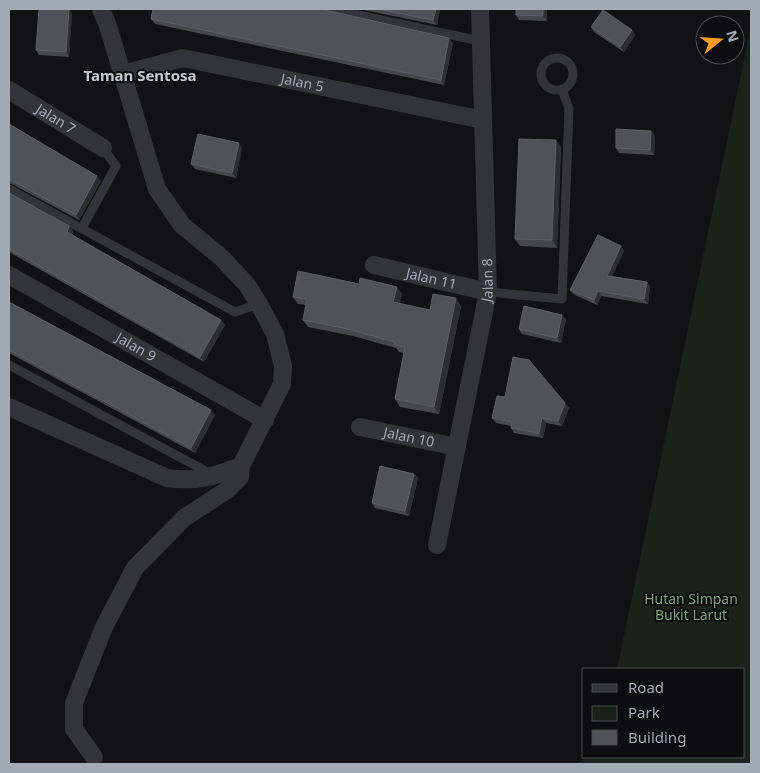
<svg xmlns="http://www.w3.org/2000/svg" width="760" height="773" viewBox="0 0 760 773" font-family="'Noto Sans',sans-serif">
<rect width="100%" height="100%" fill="#121214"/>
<path fill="#1a221a" d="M751,26v738h-175l10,-7h158v-88h-127z"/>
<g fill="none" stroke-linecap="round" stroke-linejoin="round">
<path stroke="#333439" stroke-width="9" d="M330,9l150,32
M541 74a16 16 0 1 1 32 0a16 16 0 1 1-32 0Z
M9,189l226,123 24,-8
M82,228l34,-62 -13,-18
M488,292l74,7 7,-190 -7,-20
M9,365l202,109"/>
<g stroke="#333439" stroke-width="18">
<path id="s1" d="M123,74l60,-16 300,62"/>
<path id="s2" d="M9,90l94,58"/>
<path id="s3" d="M374,265l114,27"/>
<path id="s4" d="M9,275l256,145"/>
<path d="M9,407l158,71c31,4 46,-1 74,-12l41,-82 1,-18 -8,-32 -16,-30 -12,-19 -25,-27 -40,-33 -25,-36 -49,-163 -7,-17"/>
<path id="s5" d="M360,427l97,20"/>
<path id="s6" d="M437,545l51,-253 -8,-283"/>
<path d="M94,757l-20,-28v-26l30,-76 31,-59 49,-50 43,-28 13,-13 1,-11"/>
</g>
</g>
<path fill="#45474c" d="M153,9h171v1l129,33 -9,42 -289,-61 -4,-5z
M359,9h81l-3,16z
M547,9v12l-28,-1 -3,-5z
M72,14l-3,43 -30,-2 -3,-5z
M591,27l41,3 3,5 -11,17 -30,-20z
M9,124l92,57 -22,39 -67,-36 -3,-1z
M651,131l4,5 -1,19 -35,-2 -3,-5z
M561,147l-4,101 -37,-2 -5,-7z
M242,148l-6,30 -41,-9 -4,-5z
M9,193l60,33 4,5 -1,4 149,85 4,5 -21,37 -195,-110z
M624,251l-12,25 35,6 3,5 -2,17 -47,-8 -4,9 -24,-11 -3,-4z
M402,294l-3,10 31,6 31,-4 -22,108 -39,-7 -5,-8 9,-46 -5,-1 -3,-4 -43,-12 -45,-9 -5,-7 3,-15 -8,-1 -5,-7z
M9,302l206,113 -20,38 -186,-100z
M566,319l-5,24 -39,-9 -3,-5z
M505,397l60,6 4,5 -7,18 -16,-3 -3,15 -29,-5 -3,-5v-2l-15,-3 -4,-5z
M414,474l4,4 -9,38 -34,-8 -3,-5z"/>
<path fill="#2c2e31" d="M69,9l3,5 -3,43 -3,-5z
M436,9h4l-3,16 -4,-5z
M543,9h4v12l-4,-5z
M632,30l3,5 -11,17 -4,-5z
M449,38l4,5 -9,42 -3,-5z
M651,131l4,5 -1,19 -4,-5z
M556,140l5,7 -4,101 -5,-8z
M239,143l3,5 -6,30 -4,-5z
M97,176l4,5 -22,39 -3,-5z
M69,226l4,5 -2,6 -4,-5z
M621,246l3,5 -14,30 -3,-5z
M647,282l3,5 -2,17 -4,-5z
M397,287l5,7 -4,16 -5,-8z
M598,291l3,5 -4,9 -3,-5z
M456,298l5,8 -22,108 -5,-7z
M562,315l4,4 -5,24 -4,-5z
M221,320l4,5 -21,37 -4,-5z
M565,403l4,5 -7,18 -4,-5z
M211,410l4,5 -20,38 -4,-5z
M542,418l4,5 -3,15 -4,-5z
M414,474l4,4 -9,38 -4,-5z"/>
<path fill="#4f5257" stroke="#5c6066" d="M39,9h30l-3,43 -30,-2z
M153,9h170l2,1 124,28 -8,42 -290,-61z
M378,9h58l-3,11z
M516,9h27v7l-27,-1z
M603,10l29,20 -12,17 -29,-20z
M9,124l88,52 -21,39 -67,-36z
M616,129l35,2 -1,19 -34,-2z
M198,134l41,9 -7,30 -41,-9z
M519,139l37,1 -4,100 -37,-1z
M9,193l60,33 -2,6 154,88 -21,37 -191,-108z
M598,235l23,11 -14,30 40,6 -3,17 -46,-8 -4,9 -24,-10z
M298,271l61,13 1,-6 37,9 -4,15 37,8 3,-16 23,4 -22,109 -39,-8 10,-52 -11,-2 1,-3 -47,-13 -45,-9 4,-21 -14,-2z
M9,302l202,108 -20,38 -182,-98z
M524,306l38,9 -5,23 -38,-9z
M513,357l16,3 36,43 -7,18 -16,-3 -3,15 -28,-5 1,-6 -20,-4 5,-22 8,1z
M380,466l34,8 -9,37 -33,-8z"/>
<g text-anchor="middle" stroke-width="4" stroke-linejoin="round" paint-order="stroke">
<g font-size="14" fill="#a2aab5" stroke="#0d0d0f">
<text dy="5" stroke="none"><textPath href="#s1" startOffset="184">Jalan 5</textPath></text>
<text dy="5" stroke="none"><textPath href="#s2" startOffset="55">Jalan 7</textPath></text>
<text dy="5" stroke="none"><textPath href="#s3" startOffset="59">Jalan 11</textPath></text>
<text dy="5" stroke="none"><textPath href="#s6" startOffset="270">Jalan 8</textPath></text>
<text dy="5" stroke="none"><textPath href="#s4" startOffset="146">Jalan 9</textPath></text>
<text dy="5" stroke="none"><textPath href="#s5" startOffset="50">Jalan 10</textPath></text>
</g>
<g font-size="14" fill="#79a278" stroke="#0d0d0f">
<text x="691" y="604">Hutan Simpan<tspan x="691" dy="16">Bukit Larut</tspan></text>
</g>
<g font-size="15" font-weight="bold" fill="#c4c9d1" stroke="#0d0d0f">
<text x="140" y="81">Taman Sentosa</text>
</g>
</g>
<rect width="760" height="773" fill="none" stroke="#a2aab5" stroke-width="20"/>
<rect x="582" y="668" width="162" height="90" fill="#0d0d0f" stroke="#494c51"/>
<rect x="592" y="684" width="25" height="8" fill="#333439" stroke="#494c51"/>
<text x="628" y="693" font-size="15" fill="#a2aab5">Road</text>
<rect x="592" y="706" width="25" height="15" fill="#1a221a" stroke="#494c51"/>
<text x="628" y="718" font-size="15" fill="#a2aab5">Park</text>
<rect x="592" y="730" width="25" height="15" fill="#4f5257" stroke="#494c51"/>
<text x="628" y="743" font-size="15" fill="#a2aab5">Building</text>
<g transform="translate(720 40) rotate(73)"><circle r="24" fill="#0d0d0f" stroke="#494c51"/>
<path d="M0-4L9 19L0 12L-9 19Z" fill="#fd9d20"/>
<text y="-8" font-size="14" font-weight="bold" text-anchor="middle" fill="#a2aab5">N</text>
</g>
</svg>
